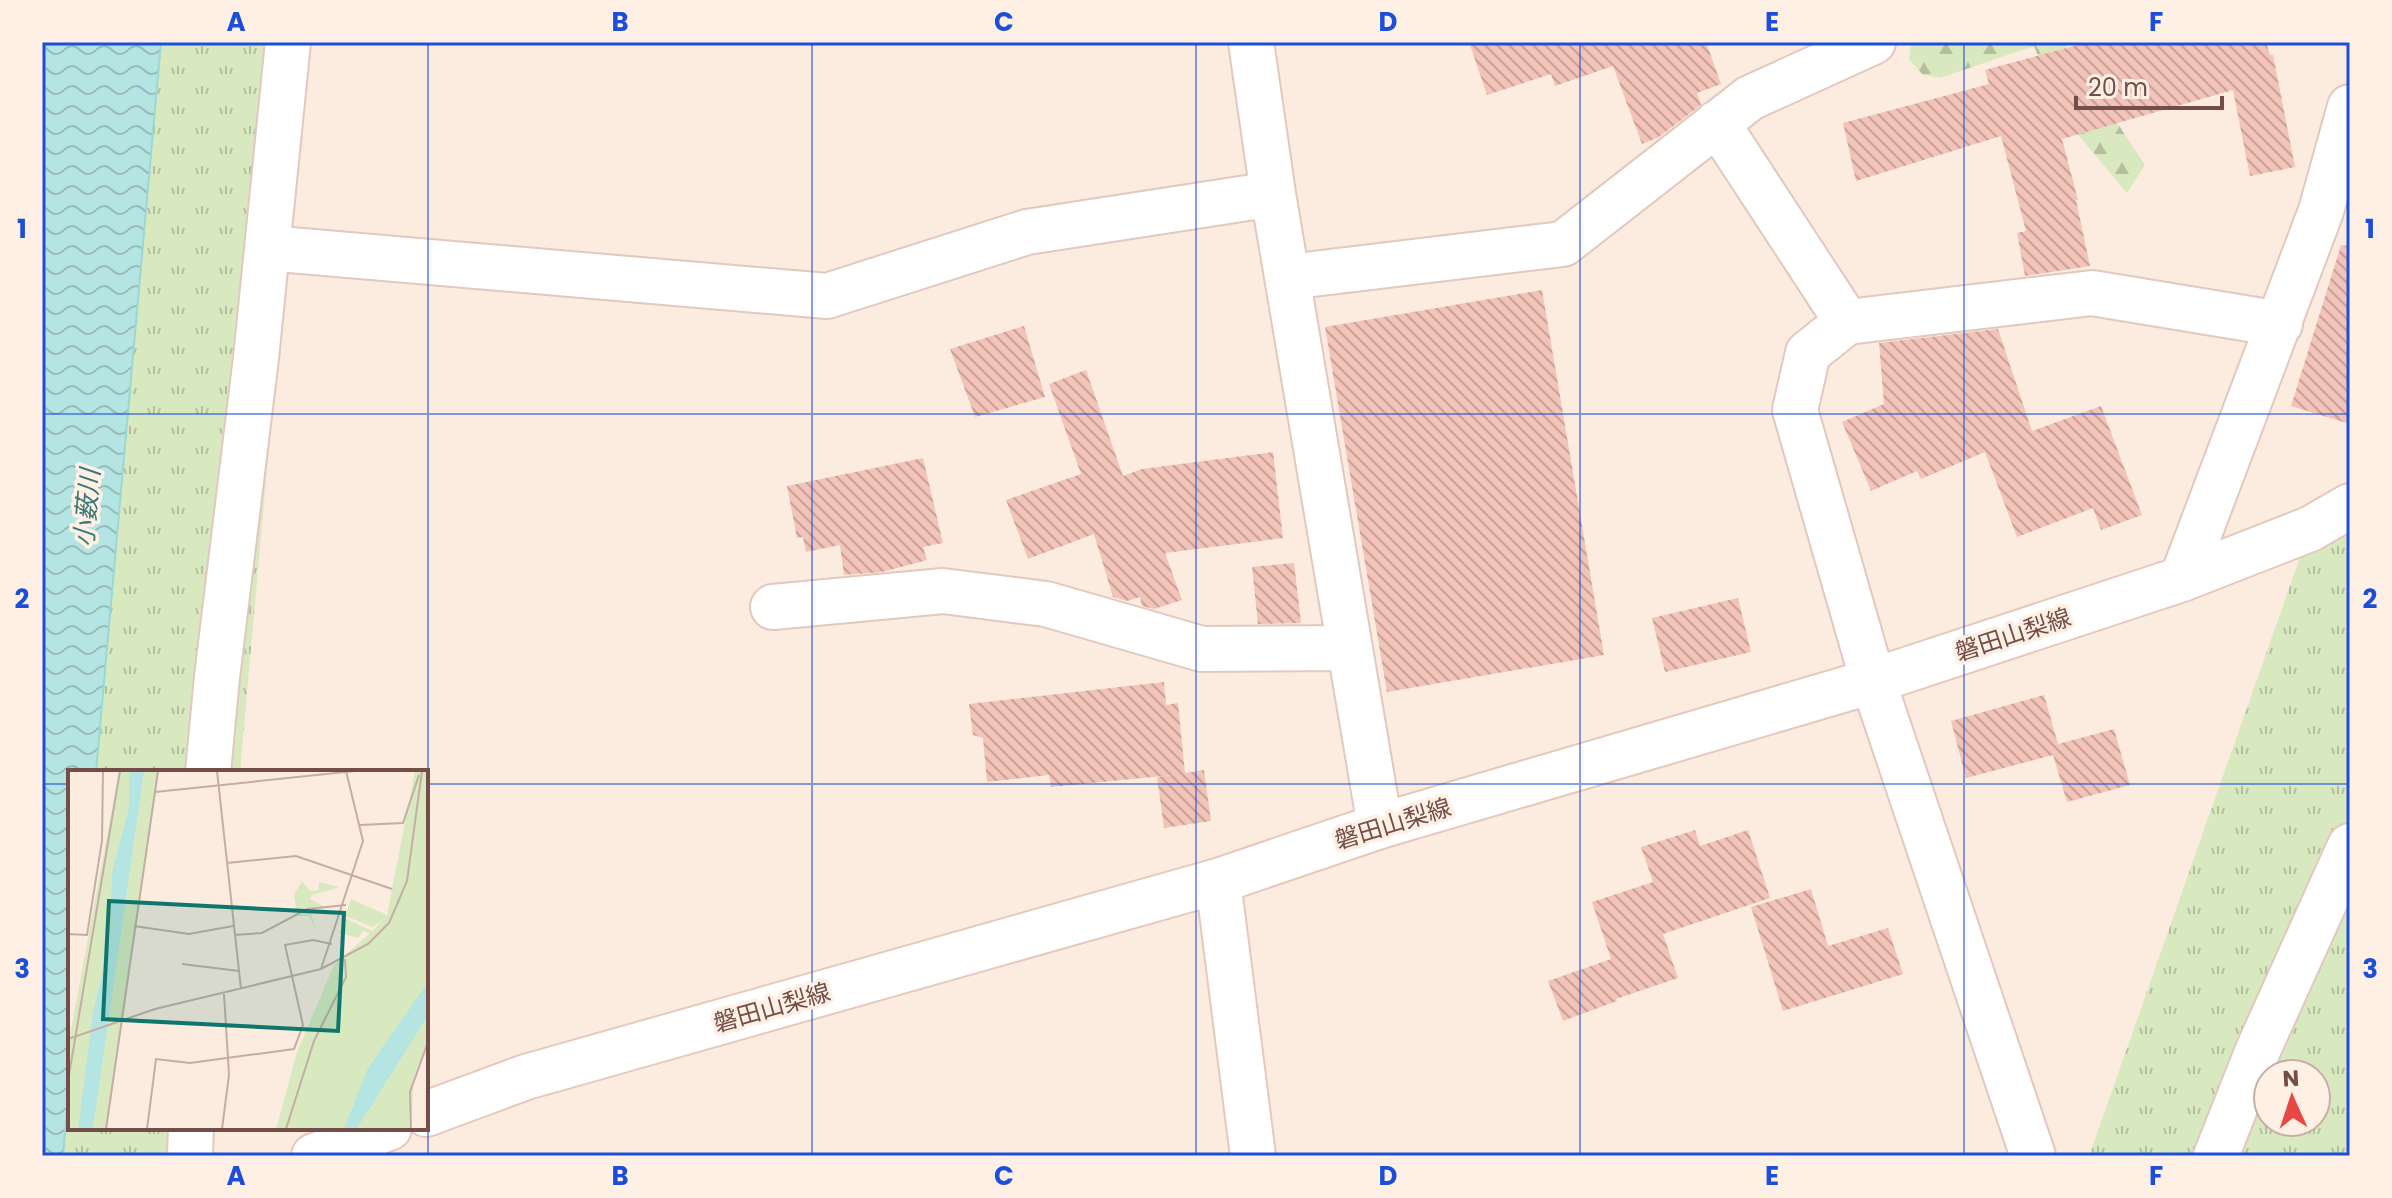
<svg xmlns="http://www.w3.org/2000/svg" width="2392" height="1198" viewBox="0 0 2392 1198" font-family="Poppins,'Noto Sans JP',sans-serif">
<defs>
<pattern id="grass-tufts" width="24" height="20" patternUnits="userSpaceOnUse" patternTransform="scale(2)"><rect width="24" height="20" fill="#d9e9bf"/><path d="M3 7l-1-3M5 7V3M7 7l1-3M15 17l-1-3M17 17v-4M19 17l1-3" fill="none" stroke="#b4bf9d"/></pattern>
<pattern id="forest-firs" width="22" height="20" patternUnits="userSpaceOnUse" patternTransform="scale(2)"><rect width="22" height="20" fill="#d9e9bf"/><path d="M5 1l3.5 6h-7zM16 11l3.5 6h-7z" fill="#b4bf9d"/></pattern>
<pattern id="water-waves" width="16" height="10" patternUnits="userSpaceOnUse" patternTransform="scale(2)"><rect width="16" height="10" fill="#b5e5e3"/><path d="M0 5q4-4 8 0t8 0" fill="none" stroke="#98bcba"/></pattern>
<pattern id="building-back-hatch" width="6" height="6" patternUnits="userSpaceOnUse" patternTransform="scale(2)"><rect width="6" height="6" fill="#f2c3b8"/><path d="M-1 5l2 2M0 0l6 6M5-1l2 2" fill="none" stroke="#c8a198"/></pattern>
</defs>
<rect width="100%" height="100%" fill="#fcece0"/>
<path fill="url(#grass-tufts)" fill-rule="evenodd" d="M42,42h263l-65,730h-170v356h138l-3,28h-163z
M2350,494v662h-261l221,-627zM2268,1074h48v48h-48z"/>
<path fill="url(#forest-firs)" d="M1911,42h153l81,123 -18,28 -63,-75 -30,-72 -94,32 -17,-3 -14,-16z"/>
<path fill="url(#water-waves)" stroke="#9bd7d4" stroke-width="2" d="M42,42h119l-65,730h-26v300l-7,84h-21z"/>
<path fill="url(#building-back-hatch)" d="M1469,42h237l15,42 -24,9 4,12 -42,32 -17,7 -29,-78 -58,20 -4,-12 -64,21z
M2089,42h177l4,13h3l22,112 -45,9 -17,-86 -171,49 16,61h-2l14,66 -65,10 -8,-43 9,-2 -25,-95 -145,45 -13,-58 146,-39 -4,-14z
M2341,245l9,1v178l-59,-18z
M1542,290l62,365 -217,37 -62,-365z
M1024,326l21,71 -70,20 -25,-68z
M1998,329l34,102 69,-25 41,109 -41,15 -8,-22 -76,29 -32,-85 -64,27 -4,-8 -46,20 -29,-69 42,-18 -5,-61z
M1086,370l37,106 19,-7 131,-17 10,86 -118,15 17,47 -28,9 -12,-3 -2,-9 -13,4 -14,-4 -19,-63 -66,25 -22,-59 75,-26 -32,-90z
M923,458l20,85 -20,4 4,13 -45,12 -38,3 -4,-30 -34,7 -3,-15 -6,1 -10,-52z
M1294,563l7,60 -43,1 -6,-57z
M1738,598l13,54 -86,20 -13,-54z
M1164,682l2,23 12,-2 7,70 19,-3 7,51 -47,7 -7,-51 16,-2 -122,12 -2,-12 -62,7 -4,-44 -10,-3 -4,-31z
M2044,695l14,49 56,-15 16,56 -63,17 -14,-47 -87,23 -15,-57z
M1695,830l5,16 48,-16 22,68 -107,36 15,44 -62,21 1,2 -54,20 -15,-40 63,-22 -19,-57 61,-20 -12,-35z
M1811,889l17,57 60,-18 15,46 -120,37 -32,-104z"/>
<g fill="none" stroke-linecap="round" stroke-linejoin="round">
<g stroke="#e2c8bf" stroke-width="48">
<path id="street" d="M1251,42l22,152 107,632
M1717,123l130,199
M267,248l560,48 200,-64 246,-38
M1288,277l275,-33 187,-146 123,-56
M2182,579l139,-368 29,-104
M773,607l170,-16 103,13 156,45 148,-1
M208,772l9,-95 39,-319 32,-316
M190,1156l1,-28
M2033,1156l-160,-475 -78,-271 13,-57 39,-31 245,-29 188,31
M2216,1156l42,-106 92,-204"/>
</g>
<g stroke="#e7c8bc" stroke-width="48">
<path id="secondary" d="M1218,881l35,275
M426,1114l100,-37 692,-196 162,-55 493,-145 309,-102 128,-50 40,-23
M314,1156l75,-28"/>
</g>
<use href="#street" stroke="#fff" stroke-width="44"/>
<use href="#secondary" stroke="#fff" stroke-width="44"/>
</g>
<path fill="none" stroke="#1d4ed8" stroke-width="2" stroke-opacity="0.55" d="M428,42v1114M812,42v1114M1196,42v1114M1580,42v1114M1964,42v1114M42,414h2308M42,784h28M426,784h1924"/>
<g text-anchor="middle" stroke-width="7" stroke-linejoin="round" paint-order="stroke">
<g font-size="24" fill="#734e48" stroke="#fff0e6">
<text transform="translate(2013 635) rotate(-18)" y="8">磐田山梨線</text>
<text transform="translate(1393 824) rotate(-17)" y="8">磐田山梨線</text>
<text transform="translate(772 1008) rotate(-16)" y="8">磐田山梨線</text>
</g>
<g font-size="26" font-style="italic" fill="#3c7877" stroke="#fff0e6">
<text transform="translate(87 508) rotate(-85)" y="9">小薮川</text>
</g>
</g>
<g transform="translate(68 770)">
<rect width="360" height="360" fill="#fcece0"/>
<path d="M51,1h40l-52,358h-39v-83zM347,1h13v271l-14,34 -3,53h-135l21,-77 37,-87 36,-32 -7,-2 -5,7 -19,-5 6,-15 27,13 12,-12 -11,8 -28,-11 6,-17 36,16z" fill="#d9e9bf"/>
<path d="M234,111l8,10 9,-1v-8l21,5 -28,8 -2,4 17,9 -17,3 7,20 -8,-15h-12l-3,-21z" fill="#d9e9bf"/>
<path d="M61,1h15l-51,358h-15l15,-117 17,-71 2,-69 17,-64zM360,212v30l-21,28 -36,67 -17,22h-10l24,-61z" fill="#b5e5e3"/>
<path fill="none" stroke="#b5e5e3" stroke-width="4" d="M286,359l74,-117"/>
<path fill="none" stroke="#c5ada3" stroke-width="2" d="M149,1l24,218M87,22l200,-21M292,55l43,-2 16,-48M159,93l69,-7 96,33M66,156l55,8 44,-8M0,164l19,1 15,-94 1,-70M166,165l28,-2 45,-24 39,-4M114,194l57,7M253,199l42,-128 -17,-70M0,269l87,-30 166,-40 47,-25 21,-21 18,-42 15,-110M0,311l52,-310M38,359l52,-358M79,359l9,-70 34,4 104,-14 9,-24 -18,-80 28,-5 19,4M154,359l7,-54 -5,-81M218,359l28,-88 32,-64 -1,-18M343,359l-1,-37 18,-50"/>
<path fill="#0f766e" fill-opacity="0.15" stroke="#0f766e" stroke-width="4" d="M41,131l235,12 -6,118 -235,-12z"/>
<rect width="360" height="360" fill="none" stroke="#734e48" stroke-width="4"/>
</g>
<rect width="2392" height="1198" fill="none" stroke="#fff0e6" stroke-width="88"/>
<g transform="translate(2292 1098) rotate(357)"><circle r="38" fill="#fff0e6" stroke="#c7afa7" stroke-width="2"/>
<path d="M0-6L14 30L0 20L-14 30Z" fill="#e74844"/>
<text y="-12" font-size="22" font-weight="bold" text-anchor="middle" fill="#734e48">N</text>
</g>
<path d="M2076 96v12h146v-12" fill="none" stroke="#734e48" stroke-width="4"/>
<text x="2088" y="96" font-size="24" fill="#734e48" stroke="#fff0e6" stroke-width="6" paint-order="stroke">20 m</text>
<rect x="44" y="44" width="2304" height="1110" fill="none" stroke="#1d4ed8" stroke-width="3"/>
<g font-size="26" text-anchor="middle" font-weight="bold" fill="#1d4ed8">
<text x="236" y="31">A</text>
<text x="620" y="31">B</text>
<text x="1004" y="31">C</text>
<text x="1388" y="31">D</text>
<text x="1772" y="31">E</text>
<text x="2156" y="31">F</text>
<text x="22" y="238">1</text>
<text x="2370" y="238">1</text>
<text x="22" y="608">2</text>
<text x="2370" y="608">2</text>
<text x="22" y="978">3</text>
<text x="2370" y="978">3</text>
<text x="236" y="1185">A</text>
<text x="620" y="1185">B</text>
<text x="1004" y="1185">C</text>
<text x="1388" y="1185">D</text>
<text x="1772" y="1185">E</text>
<text x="2156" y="1185">F</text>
</g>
</svg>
